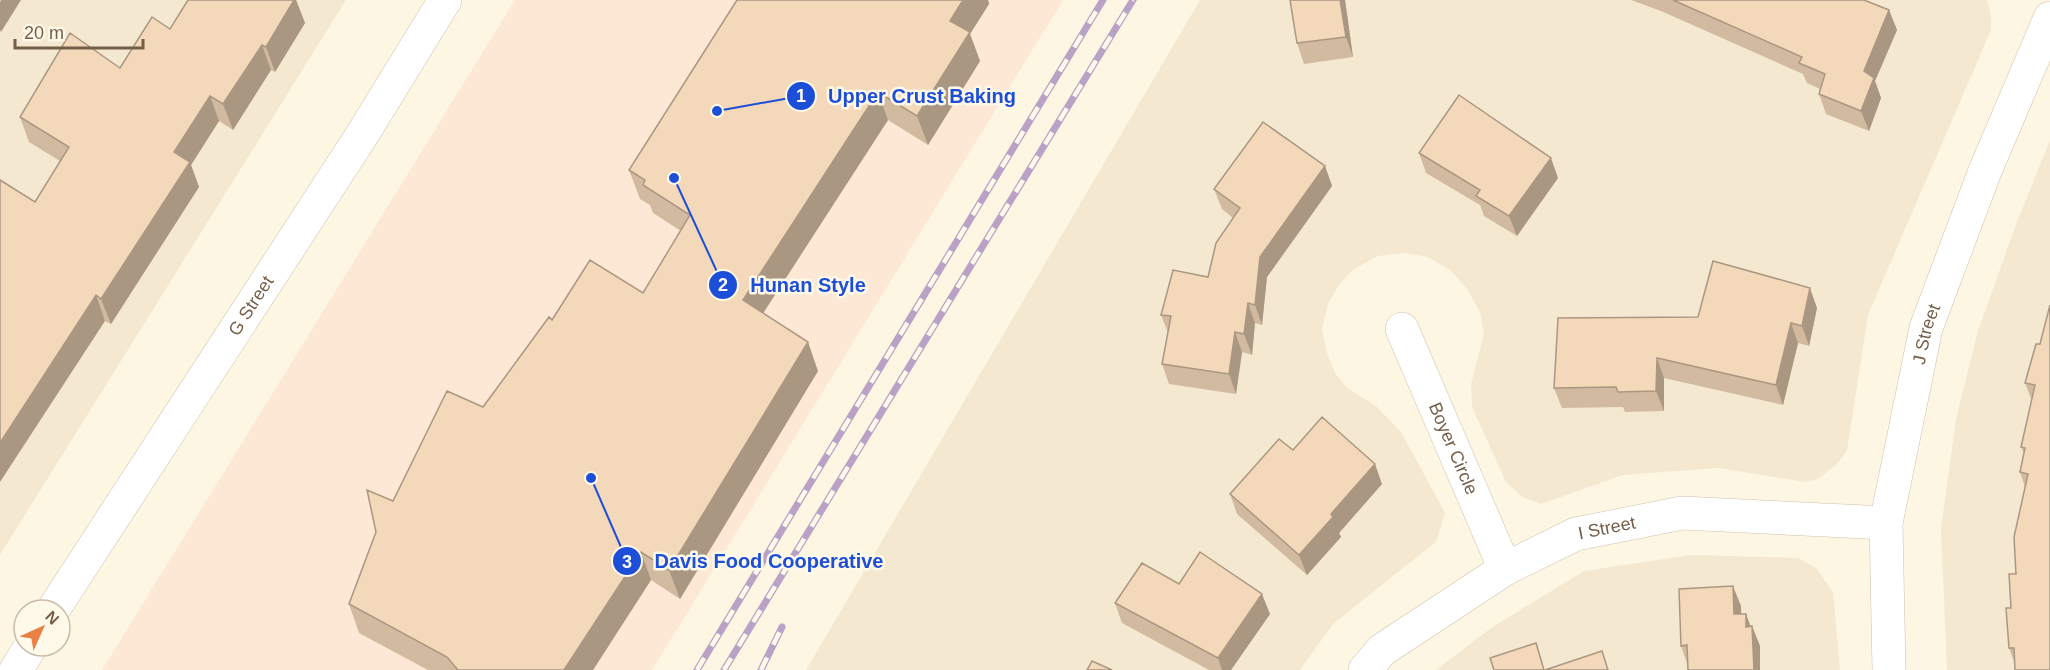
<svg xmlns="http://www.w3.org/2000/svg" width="2050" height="670" viewBox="0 0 2050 670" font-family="Arial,sans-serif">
<rect width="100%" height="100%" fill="#fdf6e2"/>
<path fill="#f4e9d0" d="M0,0h346l-346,555z
M1200,0h787l4,16v14l-123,285 -21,135 -9,13 -20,16 -13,3 -87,-14 -95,7 -82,29 -19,-7 -16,-15 -34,-75 -1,-23 13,-50 -4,-22 -13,-23 -16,-18 -23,-14 -23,-4 -27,3 -25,14 -15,16 -10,18 -6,25 5,24 8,20 12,15 29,18 25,26 44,81 -9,29 -103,82 -33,46h-494z
M2050,140v530h-103l-6,-141 15,-110 22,-88 37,-104z
M1691,555l107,3 18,10 17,24 7,78h-404l55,-42 93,-57z"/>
<path fill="#fde7d5" d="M515,0h548l-411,670h-550z"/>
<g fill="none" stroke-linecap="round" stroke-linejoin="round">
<g stroke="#d0c1ac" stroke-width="34">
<g id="minor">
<path id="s1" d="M1402,329l103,240"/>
<path id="s2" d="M53,610l309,-475 83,-135"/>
<path d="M16,670l15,-24"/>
<path id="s3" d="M1365,670l17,-20 123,-81 71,-35 106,-21 204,10"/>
<path id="s4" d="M1889,670l-3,-147 40,-195 59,-157 65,-153"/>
</g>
</g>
<use href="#minor" stroke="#fff" stroke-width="33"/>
<g stroke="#baa1c6" stroke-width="7">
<path id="rail" d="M697,670l406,-670
M724,670l409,-670
M761,670l21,-43"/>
</g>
<use href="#rail" stroke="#fff9e9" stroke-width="4.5" stroke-dasharray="14" stroke-linecap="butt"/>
</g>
<path fill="#d1ba9f" d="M188,0h108l9,23 -30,49 -4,-2 -38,60 -14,-9 -28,44 8,22 -88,137 -6,-3 -70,-119 25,-41 -31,-19 -9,-25 100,-49 50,-39z
M737,0h251l1,4 -19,30 10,27 -52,84 -40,-25 -125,193 55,58 -138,228 -29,-19 -58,90h-165l-69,-37 -10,-29 44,-103 90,-94 69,-87 91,-27 38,-62 -28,-18 -3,-8 -10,-6 -11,-29z
M1345,0l8,57 -49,7 -7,-21z
M1631,0h233l25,10 8,20 -22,51 6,17 -12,33 -43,-17 -7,-20 1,-5 -13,-6 -4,-9 -142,-63z
M1419,153l139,25 -41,58 -33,-20 -4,-11 -54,-32z
M1325,166l7,20 -65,91 -5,48 -7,-2 -3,32 -10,-3 -6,42 -67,-10 -7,-20 6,-31 -7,-18 47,-38 25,-59 -11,-9 -8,-20z
M1817,308l-8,38 -11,-3 -15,62 -119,-27v33l-39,1 -2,-5 -61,1 -8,-20 144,-71z
M2040,344l-25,320 -6,-16 2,-40 14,-121 -5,-15 4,-18 -3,-7 11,-46 -7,-18z
M1293,450l89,34 -43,49 2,4 -34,38 -70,-61 -7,-20z
M1179,584l91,30 -39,56h-22l-87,-47 -7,-20z
M1741,606v8h5l4,12h2l8,20 -72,20 -7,-20z"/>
<path fill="#aa9782" d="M1,0h20l-20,32 -1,-2v-28z
M294,0h2l9,23 -30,49 -9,-25z
M963,0h25l1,4 -19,30 10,27 -52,84 -11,-29 33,-95z
M1340,0h5l8,57 -7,-20z
M1889,10l8,20 -22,51 6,17 -12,33 -8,-20 3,-40z
M262,45l9,25 -38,60 -10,-26z
M878,92l10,28 -135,209 -10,-29z
M210,96l9,25 -28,44 8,22 -88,137 -10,-25 73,-147z
M1551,158l7,20 -41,58 -8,-20z
M1325,166l7,20 -65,91 -5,48 -7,-20 5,-48z
M1810,288l7,20 -8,38 -7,-20z
M96,295l9,26 -105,161v-39z
M1248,303l7,20 -3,32 -8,-21z
M1791,323l7,20 -15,62 -7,-20z
M1235,332l7,20 -6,42 -7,-20z
M808,342l10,29 -138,228 -11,-29z
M1657,358l7,20v33l-8,-20z
M1375,464l7,20 -43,49 2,4 -34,38 -8,-20 32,-41z
M641,552l10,28 -58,90h-29z
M1733,586l8,20 1,28 -8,-20z
M1262,594l8,20 -39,56h-9l-4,-12z
M1746,614l7,19 -1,-7 8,20v24h-6l-8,-43z"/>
<path fill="#f3d8b9" stroke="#aa9782" stroke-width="1.5" d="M188,0h106l-28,47 -4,-2 -39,59 -13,-8 -36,56 16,10 -89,137 -5,-4 -96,148v-263l35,22 34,-55 -49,-30 50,-84 50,35 32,-51 18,12z
M737,0h226l-13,21 20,11 -53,84 -39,-24 -135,208 65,42 -139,228 -28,-18 -77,118h-106l-11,-13 -98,-53 27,-72 -9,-42 26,11 54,-110 36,16 66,-90 3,3 38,-60 53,33 47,-78 -47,-30 2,-5 -16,-10z
M1290,0h50l6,37 -49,6z
M1673,0h191l25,10 -25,61 10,7 -13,33 -42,-17 6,-20 -26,-11 3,-6z
M1459,95l92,63 -42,58 -33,-20 4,-6 -61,-37z
M1263,122l62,44 -65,91 -5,48 -7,-2 -4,31 -9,-2 -6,42 -67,-10 9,-48 -10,-1 12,-45 35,7 8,-34 24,-35 -26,-19z
M1713,261l97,27 -8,38 -11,-3 -15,62 -119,-27 -1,33 -38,1 -2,-5 -62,1 4,-70 140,-1z
M2050,305v365h-35l-1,-22h-5l-3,-40h5l-2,-34h7l-2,-37 14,-63 -8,-2 5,-24 -4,-1 14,-62 -10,-2 11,-39h4z
M1322,417l53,47 -44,50 2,3 -34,38 -69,-61 49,-55 14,11z
M1200,552l62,42 -44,64 -103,-55 27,-40 37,21z
M1733,586l1,28h12v13l6,-1 2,44h-66l-1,-25 -6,1 -2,-57z
M1536,643l8,27h-50l-4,-12z
M1602,651l6,19h-63z
M1092,661l20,9h-25z"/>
<g text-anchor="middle" stroke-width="5" stroke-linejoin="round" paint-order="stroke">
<g font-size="18" fill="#755e48" stroke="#fff9e9">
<text dy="6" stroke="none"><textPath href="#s2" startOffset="363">G Street</textPath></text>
<text dy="6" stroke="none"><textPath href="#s4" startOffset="340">J Street</textPath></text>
<text dy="6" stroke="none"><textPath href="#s1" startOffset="130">Boyer Circle</textPath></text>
<text dy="6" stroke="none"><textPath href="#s3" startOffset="284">I Street</textPath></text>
</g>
</g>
<path fill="none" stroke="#1d4ed8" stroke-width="2" d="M717 111L801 96M674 178L723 285M591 478L627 561"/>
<g fill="#1d4ed8" stroke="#fff9e9" stroke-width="2">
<circle cx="717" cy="111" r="6"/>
<circle cx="674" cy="178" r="6"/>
<circle cx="591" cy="478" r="6"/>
<circle cx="801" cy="96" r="15"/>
<circle cx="723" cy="285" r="15"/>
<circle cx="627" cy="561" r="15"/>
</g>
<g font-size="18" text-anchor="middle" font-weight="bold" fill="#fff">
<text x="801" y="102">1</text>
<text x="723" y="291">2</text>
<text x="627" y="568">3</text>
</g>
<g font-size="20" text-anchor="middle" font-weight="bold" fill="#1d4ed8" stroke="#fff9e9" stroke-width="5" stroke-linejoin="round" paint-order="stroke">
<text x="922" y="103">Upper Crust Baking</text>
<text x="808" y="292">Hunan Style</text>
<text x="769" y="568">Davis Food Cooperative</text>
</g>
<g transform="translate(42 628) rotate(45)"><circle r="28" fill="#fff9e9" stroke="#c8bba9" stroke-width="1.5"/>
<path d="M0-4.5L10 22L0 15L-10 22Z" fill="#ea8144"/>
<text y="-9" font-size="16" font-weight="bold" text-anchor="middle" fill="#755e48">N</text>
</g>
<path d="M15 39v9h128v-9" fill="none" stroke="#755e48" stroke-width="3"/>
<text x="24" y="39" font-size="18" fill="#755e48" stroke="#fff9e9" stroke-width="4.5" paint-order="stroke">20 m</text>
</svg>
